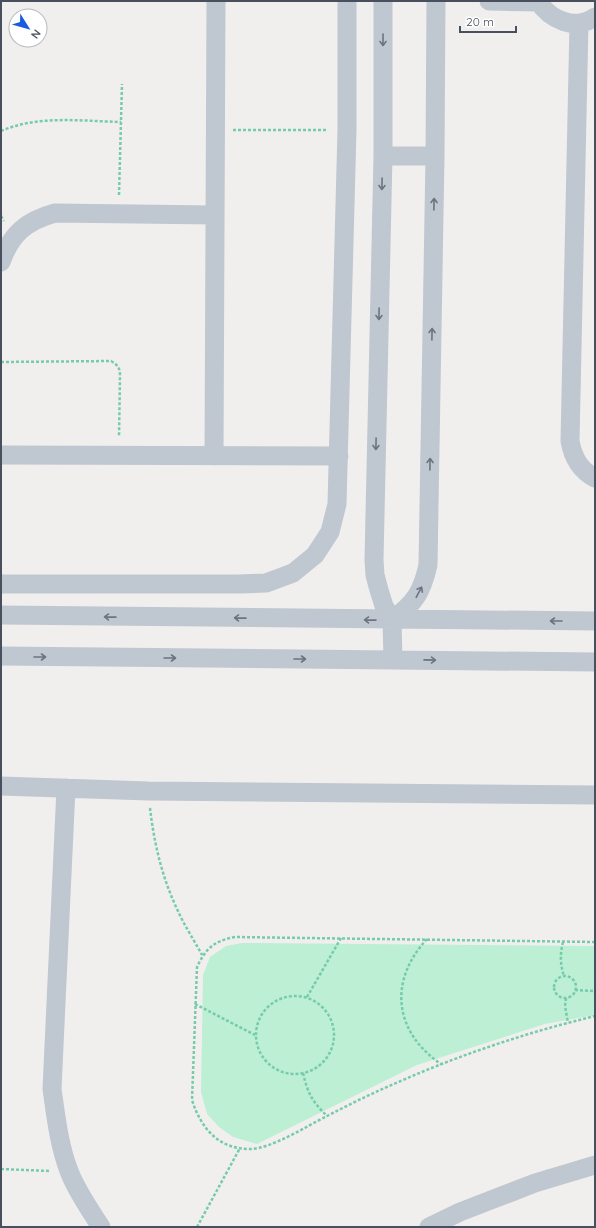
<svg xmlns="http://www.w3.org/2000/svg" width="596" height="1228" viewBox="0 0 596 1228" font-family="Quicksand,sans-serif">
<rect width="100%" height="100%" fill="#f1efee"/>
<path fill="#bdefd5" d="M242,943l353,3v69l-50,9 -128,41 -160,79 -24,-7 -14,-10 -12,-13 -6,-22 2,-117 7,-18 16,-11z"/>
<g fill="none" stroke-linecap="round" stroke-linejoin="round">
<path stroke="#75ccaa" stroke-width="2.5" stroke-dasharray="3 2" stroke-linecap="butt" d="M233,130h95
M1,131c37,-16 80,-10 120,-9
M119,195l3,-111
M1,216l3,5
M1,362l110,-1c7,4 9,7 9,15l-1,61
M150,808c4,35 12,69 27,101 7,16 17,31 25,46
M427,939c-39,42 -33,93 14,125
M563,942c-3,12 -3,22 1,34
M595,942l-360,-5c-21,4 -29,11 -38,30l-5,133c9,28 26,49 58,49 21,0 57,-23 77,-33 25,-13 50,-25 76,-36 62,-27 126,-48 192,-64
M554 987a11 11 0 1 1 22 0a11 11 0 1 1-22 0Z
M575,990l20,1
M256 1035a39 39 0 1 1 78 0a39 39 0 1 1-78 0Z
M307,997l34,-59
M566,998l-1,8 3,17
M195,1004l60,31
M303,1073c5,21 9,28 24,43
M1,1169l48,2
M197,1227l43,-79"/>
<path stroke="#bfc7d0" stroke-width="19" d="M383,1v155l-9,404 1,15 4,15 5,16 8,14 1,40
M489,1l50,1
M538,1c12,19 37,30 57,16
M579,23l-9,418c3,17 10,29 25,37
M383,156h52
M1,262c10,-28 25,-41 54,-49l160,2
M1,455l338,1
M214,456l2,-455
M1,584h238l27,-1 27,-10 22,-18 15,-23 7,-28 10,-374v-129
M1,615l594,6
M392,620c23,-17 30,-28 36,-55l7,-409 1,-155
M1,656l594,6
M1,786l147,5 447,4
M66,788l-14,301c4,28 7,56 17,82 7,19 21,39 32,56
M429,1227l31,-15 75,-29 60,-18"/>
</g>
<defs><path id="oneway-shaft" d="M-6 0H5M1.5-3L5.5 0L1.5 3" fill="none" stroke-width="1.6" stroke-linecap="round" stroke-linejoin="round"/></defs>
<g stroke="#6b747f">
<use href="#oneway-shaft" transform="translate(383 40) rotate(90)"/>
<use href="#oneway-shaft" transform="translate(382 184) rotate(91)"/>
<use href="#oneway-shaft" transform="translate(434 204) rotate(-89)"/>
<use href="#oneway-shaft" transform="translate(379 314) rotate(91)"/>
<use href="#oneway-shaft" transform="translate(432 334) rotate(-89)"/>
<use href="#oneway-shaft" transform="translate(376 444) rotate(91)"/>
<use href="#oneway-shaft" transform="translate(430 464) rotate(-89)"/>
<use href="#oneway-shaft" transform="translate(419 592) rotate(-62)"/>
<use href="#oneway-shaft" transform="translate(110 617) rotate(-179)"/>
<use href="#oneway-shaft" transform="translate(240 618) rotate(-179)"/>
<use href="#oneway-shaft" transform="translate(370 620) rotate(-179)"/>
<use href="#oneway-shaft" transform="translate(556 621) rotate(-180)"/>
<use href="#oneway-shaft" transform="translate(40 657)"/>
<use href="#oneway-shaft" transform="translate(170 658)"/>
<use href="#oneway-shaft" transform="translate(300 659)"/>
<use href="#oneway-shaft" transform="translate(430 660) rotate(1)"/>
</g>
<rect width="596" height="1228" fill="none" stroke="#47505c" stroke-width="4"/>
<g transform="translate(28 28) rotate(127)"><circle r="19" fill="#ffffff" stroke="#b5b9be"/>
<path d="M0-3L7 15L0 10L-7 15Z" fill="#1a5ce0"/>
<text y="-6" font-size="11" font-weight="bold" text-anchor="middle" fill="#47505c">N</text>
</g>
<path d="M460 26v6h56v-6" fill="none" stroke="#47505c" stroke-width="2"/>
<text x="466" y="26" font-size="12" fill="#47505c" stroke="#ffffff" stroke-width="3" paint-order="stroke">20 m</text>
</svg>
